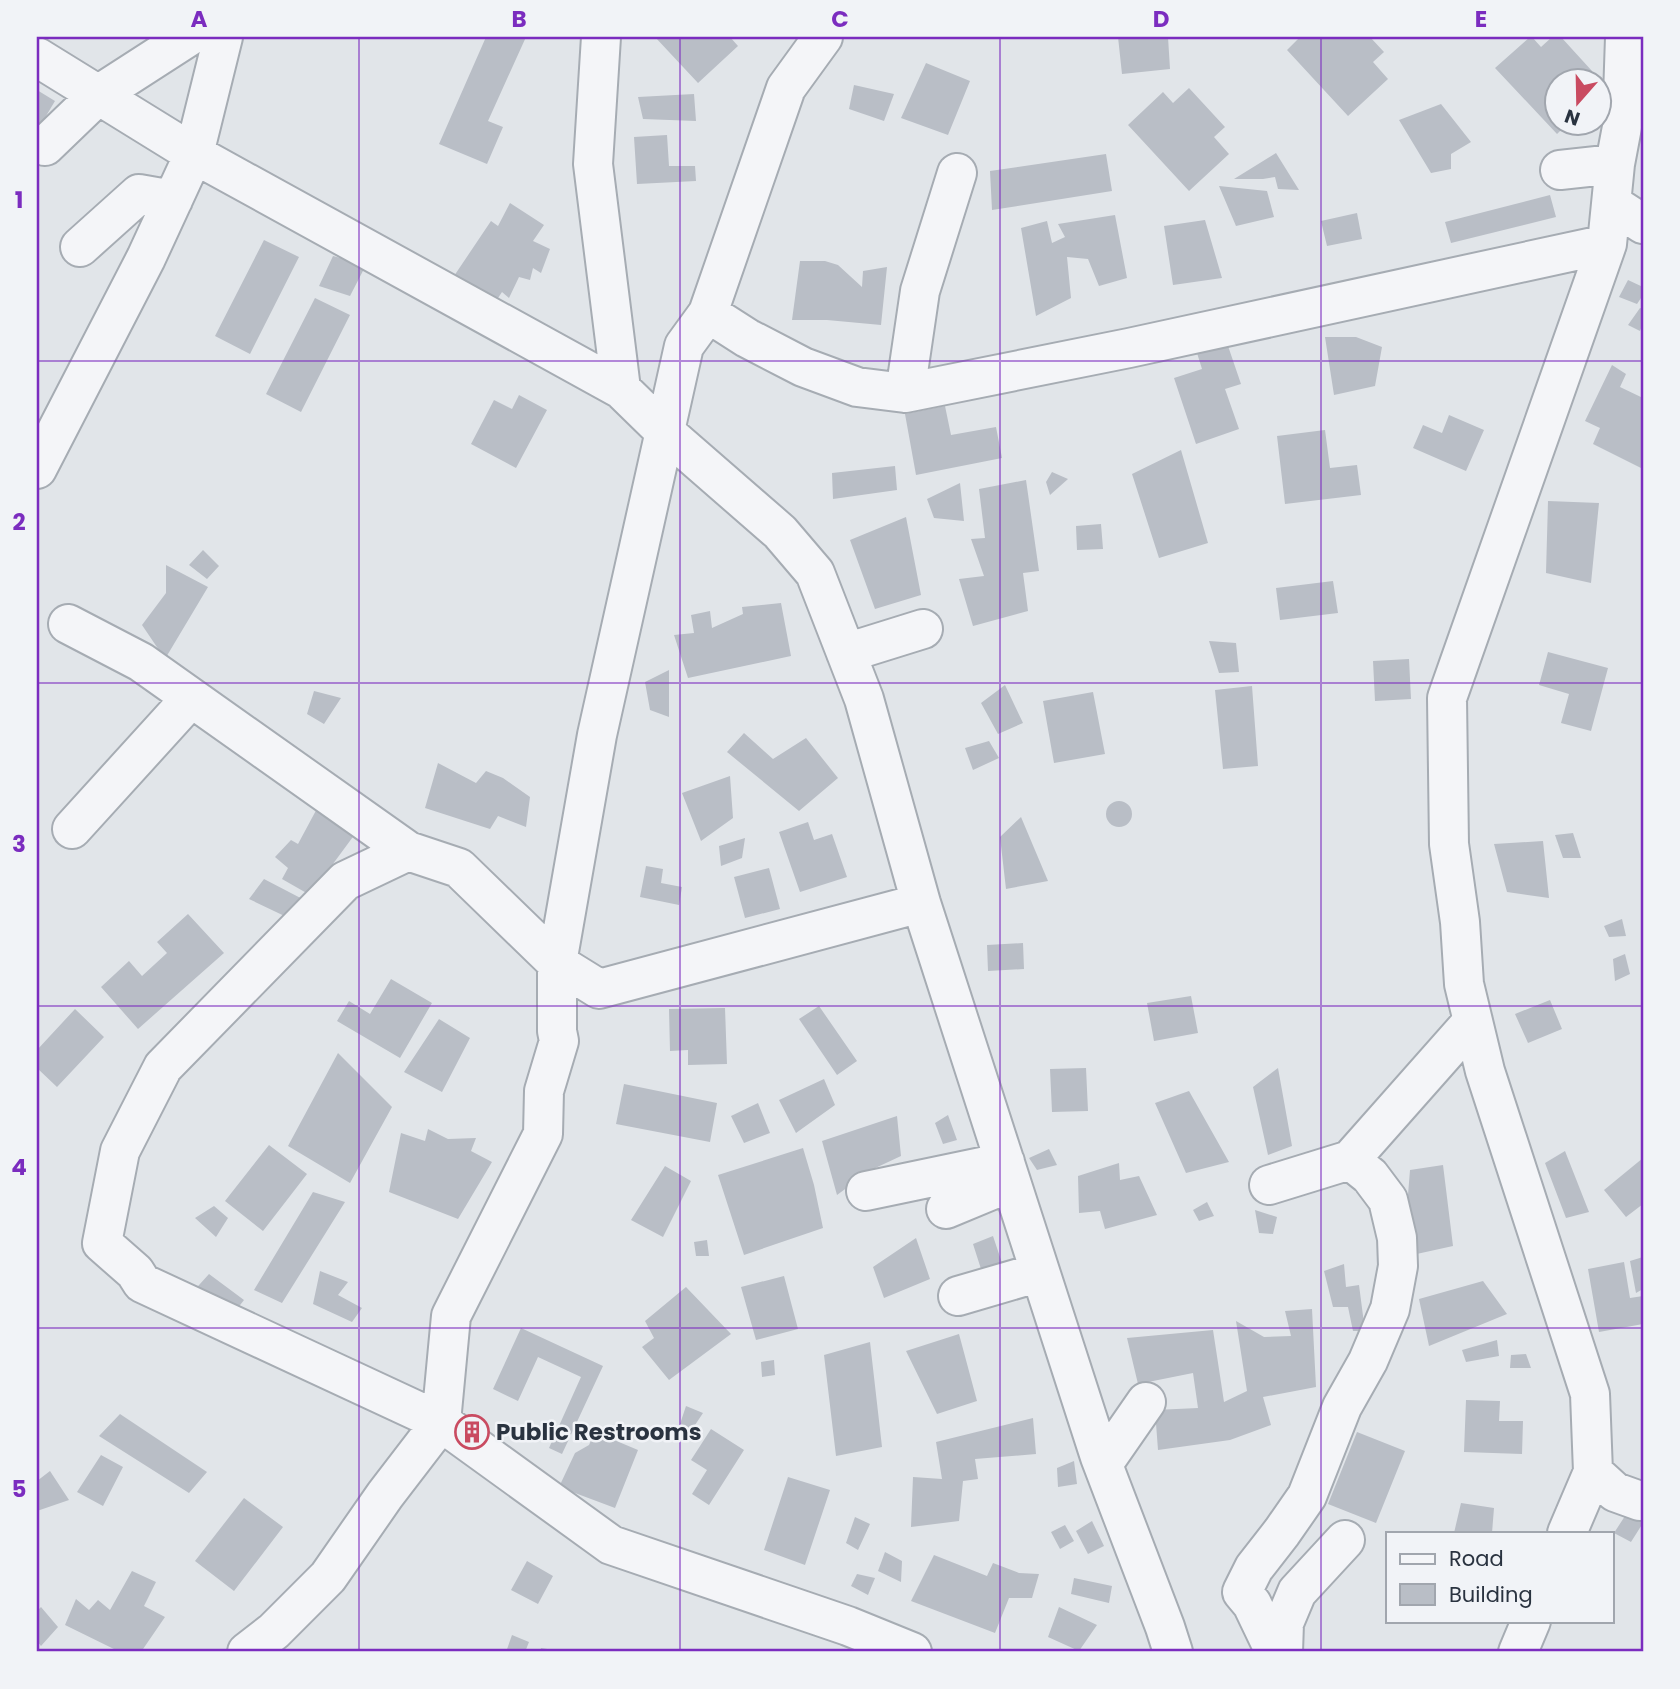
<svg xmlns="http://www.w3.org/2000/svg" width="1680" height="1689" viewBox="0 0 1680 1689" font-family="Poppins,sans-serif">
<rect width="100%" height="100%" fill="#e1e5e9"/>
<path fill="#b9bec6" d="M486,37h40l-38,84 15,6 -16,37 -48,-20z
M655,37h75l8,9 -40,37z
M1118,37h50l2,32 -48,5z
M1300,37h70l14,15 -11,10 15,17 -40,37 -61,-66z
M1530,37h2l9,10 11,-10h9l31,34 -10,9h-24v42h11l-12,12 -62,-66z
M926,63l44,18 -22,54 -47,-17z
M854,85l40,9 -10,27 -35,-12z
M1189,88l36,39 -11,10 15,17 -40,37 -61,-66 35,-33 10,11z
M37,90l18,11 -18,30z
M694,94l2,27 -53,-2 -5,-22z
M1441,104l30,38 -20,12v15l-20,4 -32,-53z
M667,135l2,31h26l1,15 -59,3 -3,-47z
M1276,153l23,37 -21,-1 -3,-12 -12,2h-29z
M1106,154l6,37 -120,19 -2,-39z
M1219,186l48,5 7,26 -38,9z
M1550,195l6,22 -105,26 -6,-21z
M510,203l34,22 -11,16 17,8 -9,24 -8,-5 -3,12 -11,-3 -10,21 -7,-6 -8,12 -44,-22 41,-61 7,5z
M1357,213l5,26 -35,7 -6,-25z
M1115,215l12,63 -28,8 -11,-27 -21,-2 4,41 -35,18 -15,-88 26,-7 5,22 13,-6 -7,-13z
M1205,220l17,58 -49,7 -9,-59z
M264,240l35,17 -49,97 -35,-18z
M333,256l33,9 -16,31 -31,-10z
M800,261h25l13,4 24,22 1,-16 24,-4 -6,58 -54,-5h-35z
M1628,280l15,7v8l-6,9 -18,-7z
M315,298l35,17 -49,97 -35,-18z
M1640,308l3,1v14l-3,8 -12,-6z
M1325,337h31l26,10 -7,39 -41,9z
M1227,343l14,41 -16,5 14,40 -43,15 -22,-66 28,-9 -5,-16z
M1612,365l14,9 -6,13 23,11v71l-50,-25 7,-16 -15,-7z
M519,395l28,15 -31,58 -45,-24 23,-44 18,9z
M945,406l6,29 45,-8 6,31 -86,17 -11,-61z
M1449,415l35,15 -18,41 -53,-23 10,-23 19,8z
M1325,430l5,38 27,-3 4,30 -76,9 -8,-68z
M1181,450l27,93 -49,15 -27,-84z
M895,466l2,24 -64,9 -1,-26z
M1052,472l16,7 -18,16 -4,-13z
M1026,480l13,91 -16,2 5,38 -55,15 -14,-47 25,-3 -13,-37 14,-1 -6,-49z
M960,483l4,38 -30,-3 -7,-19z
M1548,501l51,2 -8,80 -45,-10z
M906,517l15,78 -46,14 -25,-69z
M1101,524l2,25 -26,1 -1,-24z
M203,550l16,16 -12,13 -18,-14z
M166,565l42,22 -43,72 -23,-34 24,-32z
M1333,581l5,32 -58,7 -4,-32z
M781,603l10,53 -103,22 -14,-43 20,-2 -3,-18 19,-4 2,17 31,-14 -1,-7z
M1209,641l27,2 3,29 -20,1z
M1548,652l60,16 -17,63 -30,-8 8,-29 -30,-9z
M1409,659l2,40 -36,2 -2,-40z
M669,670v47l-19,-7 -5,-28z
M1005,685l18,38 -25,11 -17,-31z
M1252,686l6,80 -35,3 -8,-79z
M314,691l27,7 -17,26 -17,-10z
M1093,692l12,62 -51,9 -11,-62z
M744,733l29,26 33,-21 32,40 -39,33 -72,-59z
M989,741l10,17 -26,12 -8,-22z
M438,763l38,20 10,-12 17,7 27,19 -4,30 -28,-11 -8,13 -65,-21z
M730,776l3,42 -32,23 -19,-48z
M1106 814a13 13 0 1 1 26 0a13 13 0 1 1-26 0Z
M320,803l38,27 -48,65 -28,-16 6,-11 -13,-11 16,-17 7,4z
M1021,817l27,64 -42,8 -6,-52z
M808,822l6,18 18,-6 15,43 -47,15 -21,-60z
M1573,833l8,25h-18l-8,-23z
M745,838l-3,20 -21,8 -2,-20z
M1543,841l6,57 -42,-6 -13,-48z
M646,866l17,3 -2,14 21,4 -3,18 -39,-8z
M769,868l11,41 -35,9 -11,-41z
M264,879l48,25 -17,17 -46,-22z
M188,914l36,39 -86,76 -37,-42 28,-26 13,15 25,-23 -10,-11z
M1622,919l4,17 -17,1 -5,-11z
M1023,943l1,26 -36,2 -1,-26z
M1625,954l5,20 -15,7 -2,-22z
M391,979l41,24 -32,55 -63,-37 12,-20 21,13z
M1191,996l7,37 -44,8 -7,-38z
M1550,1000l12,29 -34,14 -13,-29z
M819,1006l38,55 -20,14 -38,-56z
M725,1008l2,56 -39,1v-15l-18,1 -1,-42z
M75,1009l29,28 -47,50 -20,-19v-18z
M439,1019l31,19 -28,54 -38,-20z
M338,1053l54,54 -42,76 -62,-37z
M1086,1068l2,43 -36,1 -2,-43z
M1278,1068l14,78 -24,9 -15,-68z
M824,1079l11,26 -39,28 -17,-33z
M624,1084l93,19 -7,39 -94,-18z
M1189,1091l40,71 -43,11 -31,-70z
M758,1103l12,30 -26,10 -13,-27z
M948,1115l9,25 -14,4 -8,-21z
M897,1116l4,40 -30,14 -34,25 -15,-54z
M428,1129l20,10 28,-1 -5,13 21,11 -34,57 -69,-27 12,-59 24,8z
M269,1145l38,29 -44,57 -38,-30z
M803,1148l11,37 9,43 -79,27 -26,-80z
M1049,1149l8,16 -20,5 -8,-12z
M1565,1151l24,61 -23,6 -21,-55z
M1643,1158v46l-17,13 -22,-27z
M1119,1163l1,17 19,-4 18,39 -52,14 -5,-18 -21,2 -1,-37z
M1443,1165l10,81 -50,11 7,-87z
M665,1166l26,15 -28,56 -32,-17z
M313,1192l32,10 -63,101 -28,-13z
M1207,1202l7,14 -15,5 -6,-11z
M214,1206l14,12 -12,19 -21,-19z
M1255,1210l22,7 -4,17 -14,-1z
M993,1236l9,27 -21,6 -8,-25z
M916,1238l14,41 -46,19 -11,-31z
M707,1240l2,16h-13l-2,-14z
M1643,1257v32l-7,4 -6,-32z
M1624,1262l6,36 13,-2v28l-44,8 -11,-63z
M1344,1264l2,23 13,-2 6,46h-12l-5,-24h-15l-9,-36z
M320,1271l28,11 -10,13 24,13 -10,14 -39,-18z
M209,1274l35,26 -14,18 -40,-23z
M784,1276l14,53 -42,11 -15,-53z
M1483,1281l24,33 -78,32 -10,-47z
M686,1287l45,47 -62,46 -27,-33 12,-9 -9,-17z
M1312,1309l4,78 -53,10 8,28 -41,15 -72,10 -3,-40 43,-2 -5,-35 -55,11 -11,-46 86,-8 11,72 23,-11 -11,-70 28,16 27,-1 -6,-25z
M521,1328l82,38 -41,88 -13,-6 32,-71 -43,-20 -20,44 -25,-12z
M959,1334l18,67 -40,13 -31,-63z
M1497,1340l2,16 -33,6 -4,-12z
M870,1342l12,105 -46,9 -12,-101z
M1526,1354l5,14h-21l1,-13z
M774,1360l1,15 -13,2 -1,-15z
M1466,1400l34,1 -1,20h24l-1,33 -58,-2z
M686,1406l17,7 -12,18 -11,-7z
M120,1414l87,58 -18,21 -90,-57z
M1033,1418l3,36 -61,5 3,20 -15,2 -4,40 -48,6 2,-50 29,2 -6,-37z
M711,1429l33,21 -35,55 -17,-11 15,-24 -16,-10z
M595,1432l43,18 -23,58 -56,-21 16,-34 14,-8z
M1357,1432l48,19 -29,72 -48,-19z
M101,1455l22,12 -20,39 -26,-14z
M1074,1461l3,23 -19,3 -1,-19z
M50,1471l19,29 -32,11v-30z
M788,1477l42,13 -25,75 -41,-15z
M244,1498l39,29 -49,64 -39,-30z
M1461,1503l33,5 -2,25h-38z
M1625,1516l18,7 -12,19 -17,-9z
M855,1517l15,7 -12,26 -12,-7z
M1092,1521l12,25 -16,8 -12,-23z
M1065,1525l9,16 -14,8 -9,-17z
M885,1552l17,9 -1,21 -23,-11z
M934,1555l53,21 6,-13 26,10 20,1 -7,24h-23l-14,35 -84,-32z
M527,1561l26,15 -15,28 -27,-14z
M132,1571l24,11 -12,24 21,11 -24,35h-21l-55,-27 11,-26 13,11 9,-10 12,10z
M857,1574l18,4 -7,17 -17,-9z
M1074,1578l38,8 -3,17 -38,-9z
M41,1607l17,20 -17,19 -4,-5v-30z
M1059,1607l38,18 -18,26 -31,-14z
M512,1635l17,7 -4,10h-19z
M541,1648l19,3v1h-20z"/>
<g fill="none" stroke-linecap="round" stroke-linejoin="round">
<g stroke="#a6acb3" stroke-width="42">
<path id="street" d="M601,37l-8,127 28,225 43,42 116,101 35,41 49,126 57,204 179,554 65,170 8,25
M37,57l157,97 427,235
M45,146l53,-51 90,-58
M1560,170l55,-6
M1612,204l31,20
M80,247l59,-53 34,6
M708,313l39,25 56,29 54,20 48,6 224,-45 478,-104
M905,393l15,-102 37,-118
M37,469l109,-211 48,-104 29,-117
M68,624l73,38 267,189
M846,653l77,-24
M72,829l119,-131
M1350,1160l123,-139
M1269,1185l81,-25 20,16 18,24 9,38 1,28 -8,43 -22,52 -26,46 -35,89 -25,36 -28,36 -12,24 10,12 23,48
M866,1191l139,-29
M946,1209l65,-27
M958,1296l82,-24
M1103,1464l43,-62
M1593,1472l22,20 25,9 3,-1
M1567,1533l26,-61 -3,-78 -105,-323 -21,-87 -4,-62 -11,-78 -2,-146 160,-454 8,-80 7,-37 3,-90
M247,1652l27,-21 54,-54 57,-82 56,-73 10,-106 92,-182 1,-43 15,-50 -2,-10v-68l40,-228 87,-389 24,-33 78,-225 37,-51
M912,1652l-64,-26 -237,-81 -170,-123 -299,-139 -7,-11 -33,-29 18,-92 43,-84 182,-186 63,-30 51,17 98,95 42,26 322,-86
M1283,1652l1,-29 13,-31 48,-52
M1518,1652l13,-31"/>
</g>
<use href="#street" stroke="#f4f5f8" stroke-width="38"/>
</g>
<path fill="none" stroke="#7b2cbf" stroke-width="2" stroke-opacity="0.55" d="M359,37v1615M680,37v1615M1000,37v1615M1321,37v1615M37,361h1606M37,683h1606M37,1006h1606M37,1328h1606"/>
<defs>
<g id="building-ring" transform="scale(1.75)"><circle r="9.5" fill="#f1f3f7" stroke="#c94b61" stroke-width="1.5"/><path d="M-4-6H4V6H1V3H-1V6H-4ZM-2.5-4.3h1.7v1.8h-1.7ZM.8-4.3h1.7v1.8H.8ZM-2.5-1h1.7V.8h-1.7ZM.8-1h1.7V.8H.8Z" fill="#c94b61"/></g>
</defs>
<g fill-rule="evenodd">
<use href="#building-ring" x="472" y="1432"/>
</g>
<g text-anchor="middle" stroke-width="5" stroke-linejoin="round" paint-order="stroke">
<g font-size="23" font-weight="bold" fill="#2a3340" stroke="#f1f3f7" text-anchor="start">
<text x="496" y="1440">Public Restrooms</text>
</g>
</g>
<rect width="1680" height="1689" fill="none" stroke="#f1f3f7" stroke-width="77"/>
<rect x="1386" y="1532" width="228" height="91" fill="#f1f3f7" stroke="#a1a6ae" stroke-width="2"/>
<rect x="1400" y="1554" width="35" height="10" fill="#f4f5f8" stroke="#a1a6ae" stroke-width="2"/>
<text x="1449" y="1566" font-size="21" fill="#2a3340">Road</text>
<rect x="1400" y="1584" width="35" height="21" fill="#b9bec6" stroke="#a1a6ae" stroke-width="2"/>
<text x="1449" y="1602" font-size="21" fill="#2a3340">Building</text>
<g transform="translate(1578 102) rotate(200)"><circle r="33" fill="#f1f3f7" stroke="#a1a6ae" stroke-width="2"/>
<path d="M0-5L12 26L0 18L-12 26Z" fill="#c94b61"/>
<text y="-10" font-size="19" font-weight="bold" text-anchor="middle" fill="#2a3340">N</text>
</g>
<rect x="38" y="38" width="1604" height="1612" fill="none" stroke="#7b2cbf" stroke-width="2.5"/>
<g font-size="23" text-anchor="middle" font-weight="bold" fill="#7b2cbf">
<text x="199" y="27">A</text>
<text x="519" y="27">B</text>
<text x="840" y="27">C</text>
<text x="1161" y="27">D</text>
<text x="1481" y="27">E</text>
<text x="19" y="208">1</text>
<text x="19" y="530">2</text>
<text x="19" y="852">3</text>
<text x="19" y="1175">4</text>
<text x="19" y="1497">5</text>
</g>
</svg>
